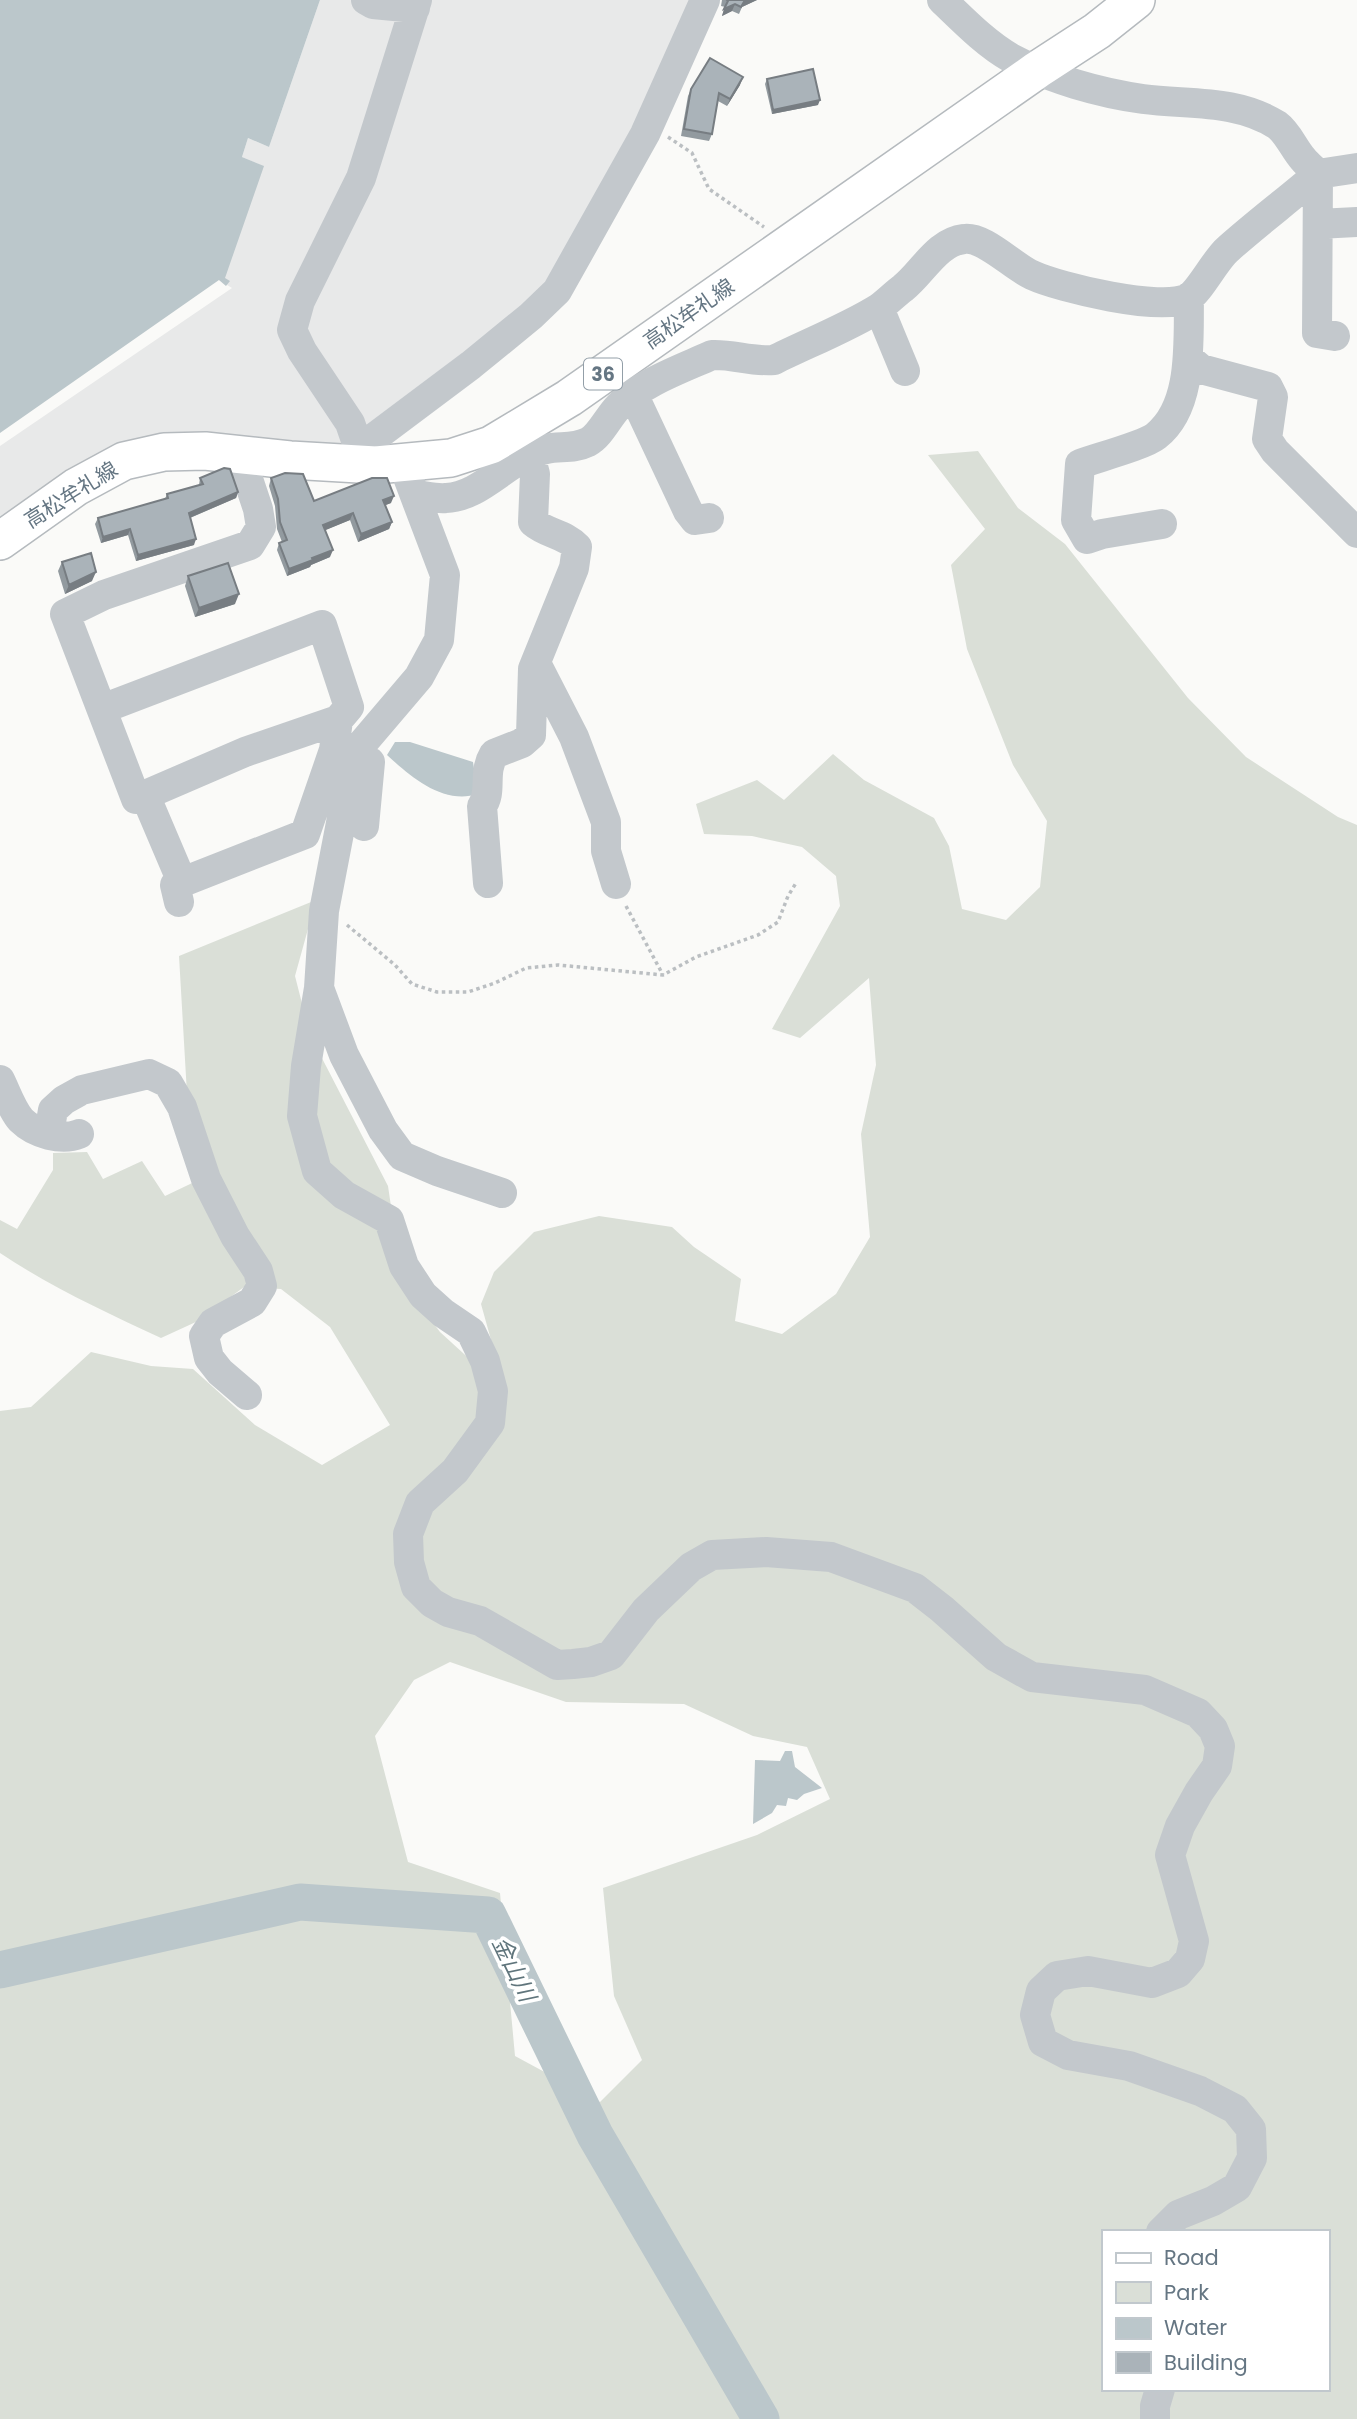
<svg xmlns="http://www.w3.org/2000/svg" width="1357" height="2419" viewBox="0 0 1357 2419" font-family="Poppins,'Noto Sans JP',sans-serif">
<rect width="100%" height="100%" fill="#fafaf8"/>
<path fill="#e8e9e9" d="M320,0h383l-146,291 -198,157 -165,3 -118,36 -76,53v-94l232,-158 -13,-8 44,-114 -21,-9 6,-19 21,9z"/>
<path fill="#dadfd7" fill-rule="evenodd" d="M978,451l40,57 47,36 123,154 58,59 92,60 19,8v1594h-1357v-1008l31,-4 60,-55 60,14 42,3 62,56 67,40 68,-40 -60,-98 -49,-38 -37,-2 -46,34 -37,17c-56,-26 -110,-51 -161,-85v-33l17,9 36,-59v-17l34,-1 16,27 39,-18 23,35 44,-21 -22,-81 -8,-138 137,-56 -21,76 15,59 78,151 14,95 38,51 35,32 18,-17 -12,-43 13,-32 40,-40 65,-16 73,11 22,20 47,32 -6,42 47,13 54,-40 34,-57 -9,-103 15,-69 -7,-87 -69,60 -28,-9 68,-123 -4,-30 -34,-29 -50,-11 -48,-2 -8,-30 61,-24 27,20 49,-46 31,26 70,38 15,28 13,63 44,11 34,-33 7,-66 -34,-56 -46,-116 -16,-84 34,-36 -57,-74zM450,1662l116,40 118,2 69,32 54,11 23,52 -73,36 -154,53 11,108 28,64 -42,42 -85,-46 -15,-163 -92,-31 -33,-126 39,-56zM1103,2232h224v157h-224z"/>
<path fill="#bbc7cb" d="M0,0h320l-51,147 -21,-9 -6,19 22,9 -39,112 5,3 -4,5 -7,-6 -219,153z
M395,742h15l63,20 5,32c-35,11 -67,-17 -91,-39z
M785,1751h7l3,16 27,21 -18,6 -7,6 -9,-2 -2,8 -9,-1 -5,8 -19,11 2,-64 25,1z"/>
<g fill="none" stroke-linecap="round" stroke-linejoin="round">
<path stroke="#bbc7cb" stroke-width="37" d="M0,1970l300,-68 188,13 107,220 166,284"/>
<g stroke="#b5babe" stroke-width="40">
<path id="major" d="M0,541l76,-54 48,-26 40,-9 41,-1 85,9 86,5 75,-7 40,-13 78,-47 468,-328 60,-39 39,-31"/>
</g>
<path stroke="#bbbfc2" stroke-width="3.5" stroke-dasharray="3.5 3.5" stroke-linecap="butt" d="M668,137l24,16 17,36 55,38
M626,906l37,69
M347,925l48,40 17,19 25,8h31l27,-9 31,-15 32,-3 105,10 33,-18 62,-22 20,-13 10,-26 8,-13"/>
<path stroke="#c3c8cc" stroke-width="30" d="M366,0l7,4 42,4
M942,0c21,20 44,44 69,58 39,21 89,35 132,41 46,6 93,0 134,26 11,8 17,24 26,34 4,5 10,10 15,15l39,-6
M1318,174l-1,159 18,3
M1318,224l39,-2
M879,308l26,63
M1188,358l13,11 67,18 5,10 -6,42 8,12 82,82
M633,394l55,117 7,9 14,-2
M359,449l-9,-26 -48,-72 -10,-21 8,-29 61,-123 56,-178
M355,464l4,-15 112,-84 60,-49 26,-25 88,-157 60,-134
M409,480l36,95 -6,65 -20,37 -57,67 -12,32 -26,135 -5,77 25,67 39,75 19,26 35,15 65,22
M415,495c10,1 21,4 31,3 36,-1 63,-41 100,-49 14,-3 28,0 42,-7 12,-6 20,-25 31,-36 24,-24 62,-37 93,-51 21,-1 40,7 62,5 32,-16 75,-33 105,-52 8,-6 16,-14 24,-20 20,-16 34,-46 61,-49 20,-3 48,27 68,36 28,13 130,37 156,23 12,-7 27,-38 40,-49 29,-26 60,-49 90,-75
M1162,524l-60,10 -15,5 -11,-19 4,-56c16,-6 65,-19 76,-28 38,-30 32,-95 33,-139
M536,663l38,74 32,85v29l10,33
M102,709l220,-84 27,82 -11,13 -93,32 -109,47 -71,-185 39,-19 146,-50 11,-18 -3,-18 -18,-54
M145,795l37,87
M364,826l6,-64
M488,883l-6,-77c11,-15 0,-32 12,-52l28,-11 9,-8 2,-66 41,-101 3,-21c-12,-13 -30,-13 -44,-25l2,-48 -5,-19
M179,902l-4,-17 130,-51 29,-84 4,-30
M319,988l-13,78 -4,50 15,55 27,24 45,25 15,46 19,29 20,18 28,19 14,29 8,30 -3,32 -35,48 -35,32 -12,31 1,28 7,25 16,16 16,9 32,9 77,44 16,-1 18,-2 20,-7 35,-45 45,-43 21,-12 54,-3 65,5 84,31 27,21 54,48 36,20 113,13 53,23 15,16 7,17 -3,20 -18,26 -19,34 -10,29 24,86 -4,18 -12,14 -26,10 -64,-12 -31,5 -16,15 -6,24 8,27 25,13 61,11 71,25 35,18 16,20 1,29 -15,29 -24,14 -35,14 -17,17
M0,1080c6,12 12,30 21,40 14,14 41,21 58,14
M49,1134l4,-24 11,-10 18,-10 67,-16 19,9 14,24 24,72 29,57 23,35 4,15 -10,16 -39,21 -9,13 5,22 11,14 27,23
M1155,2419v-13l5,-17"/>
<use href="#major" stroke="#fff" stroke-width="37"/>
</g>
<path fill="#929a9f" d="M722,0h35l-15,7 -3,7 -7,-3 -10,5 3,-9 -4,-1z
M767,79l51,26 -46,9 -7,-30z
M740,85l-13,21 -9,-5 -6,33 -3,7 -28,-5 7,-40 3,-7z
M200,478l38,14 -2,6 -46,20 4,27 -58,16 -8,-26 -27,8 -6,-19 3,-6 67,-19 2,-5 32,-9z
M271,478l43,23 77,2 -6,2 7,17 -3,7 -31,13 -8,-22 -25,10 5,27 -19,8 -1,2 -23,9 -10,-26 2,-7 3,-1 -5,-13 -2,-23 -6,-20z
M62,562l30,19 -27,13 -7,-23z
M188,576l47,28 -40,13 -10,-31z"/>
<path fill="#777d82" d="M745,0h12l-15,7 -3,7z
M735,4l-3,7 -10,5 2,-7z
M743,77l-3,8 -13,21 3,-7z
M820,100l-2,5 -46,9 1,-4z
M238,492l-2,6 -49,21 2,-6z
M394,496l-3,7 -10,4 2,-7z
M353,513l-3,7 -29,12 2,-7z
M392,522l-3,7 -31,13 3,-8z
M130,529l-2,6 -27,8 2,-6z
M196,539l-2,6 -58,16 2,-6z
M333,550l-3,7 -19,8 -1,2 -23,9 2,-7 23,-11z
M96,572l-4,9 -27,13 4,-9z
M239,594l-4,10 -40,13 4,-9z"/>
<path fill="#aab3b9" stroke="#777d82" stroke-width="2" d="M727,0h18l-4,7 -6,-3 -11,5 4,-8z
M710,58l33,19 -13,22 -11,-6 -7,41 -28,-5 7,-40z
M813,69l7,31 -47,10 -6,-31z
M224,468l6,1 8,23 -49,21 7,26 -58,16 -8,-26 -27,8 -5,-19 70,-20 -1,-4 36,-10 -3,-6z
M285,473l18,1 11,27 58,-23h15l7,18 -11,4 9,22 -31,12 -8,-21 -30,12 10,25 -21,8 1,2 -24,9 -10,-26 8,-3 -7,-18 -2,-23 -7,-21z
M91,553l5,19 -27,13 -7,-23z
M228,563l11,31 -40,14 -11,-32z"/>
<g text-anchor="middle" stroke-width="7" stroke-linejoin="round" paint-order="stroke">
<rect fill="#fff" stroke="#939fa8" stroke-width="2" x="584" y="358.5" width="38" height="31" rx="5"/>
<g font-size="19" font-weight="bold" fill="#657683">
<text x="603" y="381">36</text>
</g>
<g font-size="21" fill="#657683" stroke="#fff">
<text transform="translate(689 314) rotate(-35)" y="7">高松牟礼線</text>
<text transform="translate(71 495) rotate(-32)" y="7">高松牟礼線</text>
</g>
<g font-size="23" font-style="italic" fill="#60757c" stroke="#fff">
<text transform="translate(514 1969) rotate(64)" y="8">金山川</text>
</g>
</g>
<rect x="1102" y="2230" width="228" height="161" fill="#ffffff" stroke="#c1c8cd" stroke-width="2"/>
<rect x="1116" y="2253" width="35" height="10" fill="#ffffff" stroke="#c1c8cd" stroke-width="2"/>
<text x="1164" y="2265" font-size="21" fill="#657683">Road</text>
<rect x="1116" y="2282" width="35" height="21" fill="#dadfd7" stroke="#c1c8cd" stroke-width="2"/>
<text x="1164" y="2300" font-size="21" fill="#657683">Park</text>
<rect x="1116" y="2318" width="35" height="21" fill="#bbc7cb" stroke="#c1c8cd" stroke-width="2"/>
<text x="1164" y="2335" font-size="21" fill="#657683">Water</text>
<rect x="1116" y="2352" width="35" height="21" fill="#aab3b9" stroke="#c1c8cd" stroke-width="2"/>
<text x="1164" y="2370" font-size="21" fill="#657683">Building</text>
</svg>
